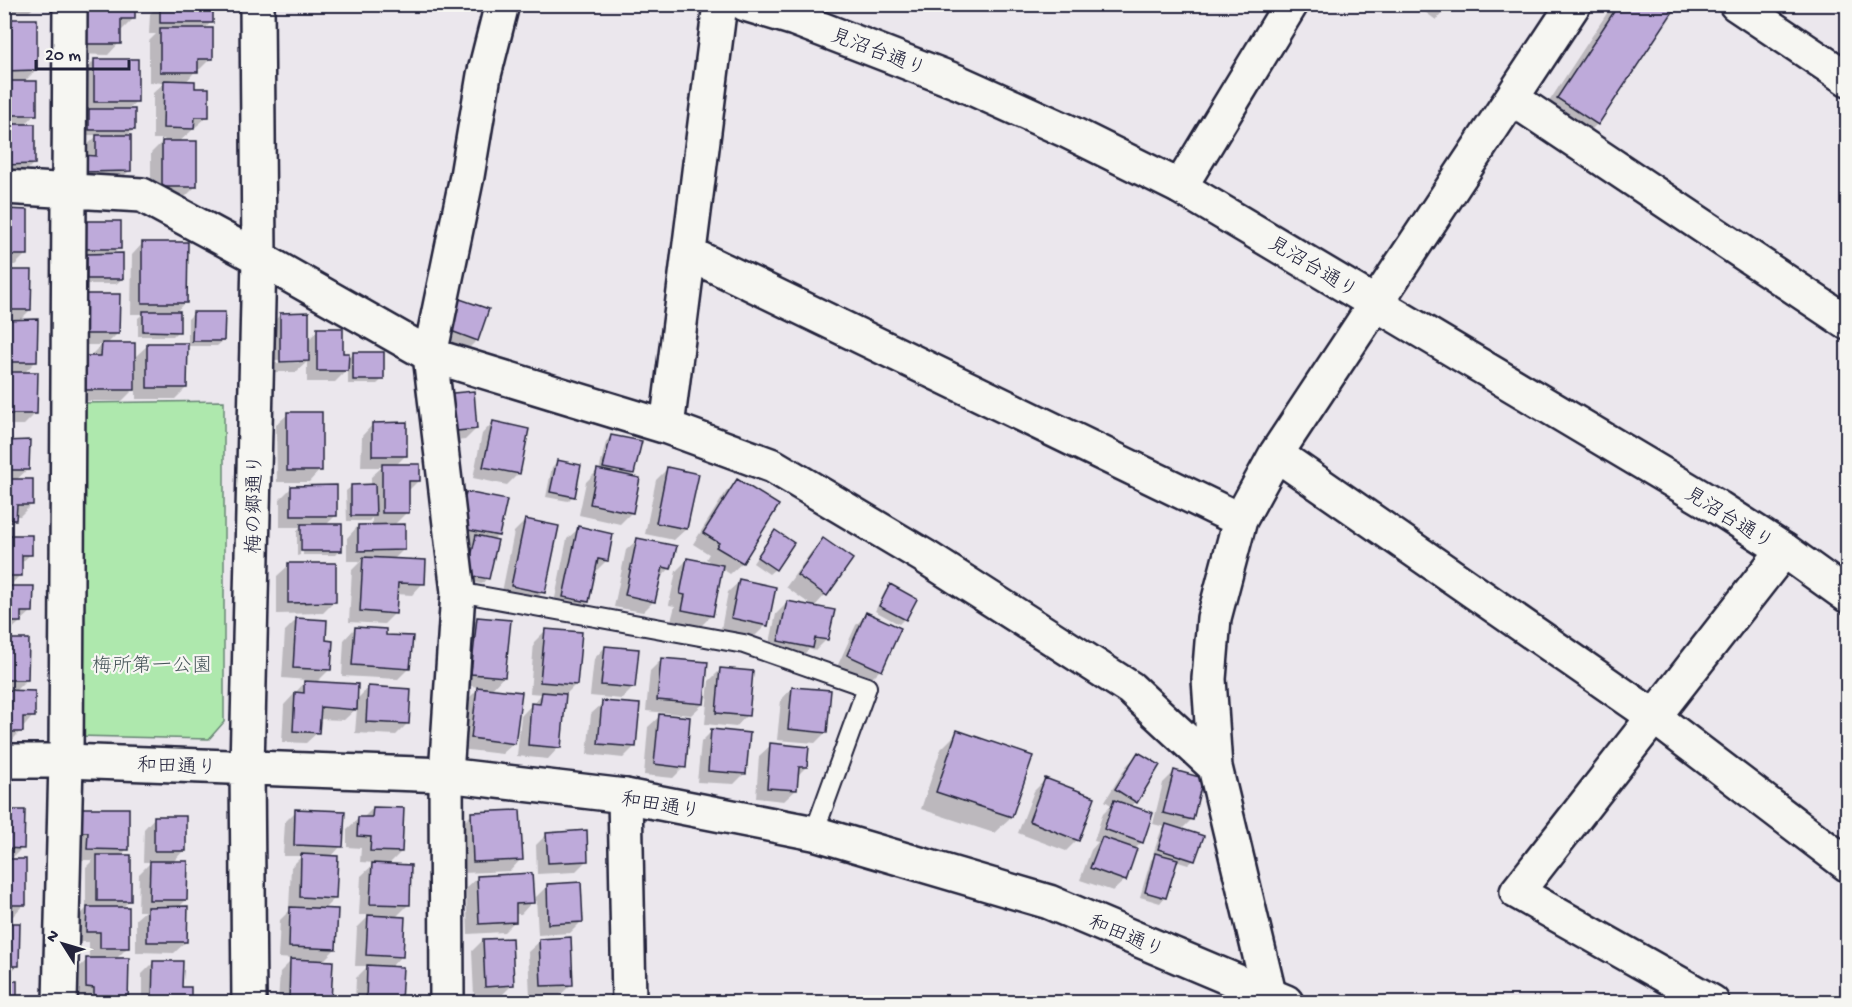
<svg xmlns="http://www.w3.org/2000/svg" width="1852" height="1007" viewBox="0 0 1852 1007" font-family="'Gochi Hand','Klee One',sans-serif">
<rect width="100%" height="100%" fill="#ebe7ed"/>
<filter id="ink" filterUnits="userSpaceOnUse"><feTurbulence type="fractalNoise" baseFrequency=".0167" numOctaves="2"/><feDisplacementMap in="SourceGraphic" scale="12" xChannelSelector="R" yChannelSelector="G"/><feConvolveMatrix kernelMatrix="1 2 1 2 8 2 1 2 1" color-interpolation-filters="sRGB"/></filter>
<g filter="url(#ink)">
<path fill="#aee8ad" stroke="#688574" stroke-width="1.5" d="M224,401v321l-15,17 -131,-3 4,-333z"/>
<path fill="#0003" fill-rule="evenodd" d="M4,4h33l-8,8h-25z
M77,4l57,14 -12,12 -3,-1v14l-11,12 -33,-1z
M159,4h53l-1,18 -7,8 7,28 -11,11h-3l-11,13 7,7 15,27 -29,26 17,44 -12,12h-33v-45l14,-14h-12v-46l11,-10 -15,-1v-41l7,-7h-7l1,-20z
M1414,4h37l-15,16z
M1613,4h63l-79,120 -22,22 -38,-26z
M11,21l25,49 -13,13 12,31 -11,12 9,38 -11,11h-18v-148z
M94,61l42,40 -9,10 6,19 -7,6 3,35 -11,11h-47l14,-35 13,-12h-14v-19l4,-3h-5v-41z
M4,211l22,43 -11,11h-11z
M69,234l50,14 -7,7 10,24 -6,5h-34z
M143,243l42,59 -10,11 3,18 -5,5h-35v-18l5,-4h-12l1,-59z
M4,272l26,38 -11,11 17,40 -12,12 12,40 -12,12h-20z
M66,306l52,27 -11,11 26,46 -11,11h-48l17,-46 10,-10h-36z
M443,310l34,30 -12,12 -33,-12z
M194,313l29,28 -6,5h-31v42l-11,11h-39v-43l12,-11h40v-26z
M281,314l27,26 10,-10 29,30 6,-6 30,25 -6,5h-29v-15l-13,13h-28v-20l-11,10h-26v-47zM273,360h26v3h-26z
M444,396l32,33 -11,11 -29,3z
M288,414l32,56 -11,12h-32l-1,-57z
M493,422l25,52 -11,11 -34,-7 9,-44z
M373,424l33,31 -11,11 24,14 -12,12v20l-14,14 10,24 -10,10 30,23 -11,12 -16,-1 -1,19 -11,11 -35,-2 3,-52 9,-9h-14v-23l11,-12h14v-8l-3,3h-22l-1,-30 6,-5h19v-9l11,-10h-21l1,-31z
M611,436l22,37 -4,5 3,34 -12,12 -41,-9 7,-33 11,-11h2l7,-29z
M4,442l24,27 -12,11 15,25 -11,11h-5v4l-11,10z
M558,461l15,35 -5,5 -22,-4 6,-30z
M668,468l18,61 -12,11 -29,-6 11,-54z
M737,481l40,24 -35,58 -12,11 -9,-6 -10,48 -11,11 -29,-6 4,-15 -6,-1 7,-34 12,-12 27,6 -9,-6 3,-5 -16,-10 33,-52z
M291,488l45,27 -10,10 14,25 -5,5h-32v-26h-3v26l-3,1v-25l3,-4h-20v-28z
M467,493l38,8 -8,35 -4,4 -6,38 -5,6 -19,-4 7,-36 -22,-5 7,-34z
M526,520l17,72 -11,11 -31,-6 13,-65z
M579,528l27,33 -11,11 -7,30 -12,11 -23,-5 14,-69z
M4,536l27,18 -11,10v11l-12,13 24,23 -24,22h-4z
M770,538l5,31 -6,5 -16,-11z
M638,539l32,29 -11,12 -5,21 -11,11 -29,-5 12,-57z
M823,540l28,20 -26,35 -11,12 -28,-20 26,-36z
M289,565l45,37 -11,11 -46,1v-38z
M740,581l26,44 -11,11 -34,-7 7,-37z
M891,586l13,33 -5,5 -24,-13 10,-20z
M788,602l39,37 -12,12 -6,-2 -9,9 -32,-6 8,-38z
M867,614l13,56 -11,11 -32,-14 19,-42z
M477,618l27,58 -13,14 23,53 -12,11 -42,-5 7,-49 13,-13 -19,-2 5,-55z
M296,620l29,22 5,27 -14,14 40,17 12,-12 39,36 -11,11 -41,-2 2,-25 -13,12 -26,-1v13l-12,11 -24,-1 2,-37 23,-25 -25,-2 3,-47z
M355,628l29,8 25,32 -11,11 -56,-3 2,-36z
M546,630l30,54 -12,12 -5,51 -11,12 -31,-3 4,-40 21,-22 -12,-1 4,-51z
M4,640l23,39 -13,13 19,24 -23,27h-6z
M605,647l29,40 -12,12 -32,-3 4,-37z
M661,660l42,44 -12,11 -45,-4 4,-40z
M720,670l27,45 -11,12 -31,-3 4,-43z
M792,688l34,44 -11,11 -38,-3 4,-40z
M603,703l32,43 -12,12 -36,-4 4,-40z
M660,716l24,51 -11,11 -29,-3 4,-48z
M712,731l33,42 -11,11 -37,-2 4,-40z
M958,732l53,85 -17,16 -73,-24 20,-60z
M771,745l35,22 -9,9 -1,14 -12,11 -28,-3 3,-42z
M1139,754l-4,48 -5,5 12,35 -8,8 -9,30 -12,11 -33,-11 11,-30 7,-8 -4,-1 9,-28 8,-8 -6,-4 22,-36z
M1174,772l28,7 -11,41 -10,10 13,30 -6,5 -13,-4 -10,36 -5,6 -20,-6 11,-37 5,-5 -3,-1 8,-23 4,-4 -12,-3 10,-41z
M1045,780l32,60 -11,11 -48,-18 16,-42z
M373,808l28,44 -14,14 21,39 -13,13 6,38 -11,12h11l-1,34h-45l1,-24 12,-12h-13l2,-38 13,-13h-11l2,-39 14,-13 -15,-1 1,-14 -14,-1v-18l12,-11h4z
M296,811l45,35 -10,11 4,41 -12,12 12,39 -13,13h10l-2,40h-52l2,-30 13,-13 -15,-1 2,-38 12,-12h-3l2,-41 11,-11h-19l2,-34z
M4,812l18,36 -12,12 14,44 -11,12 -9,-1z
M472,814l49,45 -11,12 -47,2 -2,-48z
M155,817l29,33 -12,13 14,37 -8,8 8,34 -12,11 -38,-1v-33l9,-8h-7l1,-37 12,-12h-8l1,-33z
M70,820l57,29 -7,7 9,45 -7,7 5,40 -12,12h12v42h-43v-4h-9v-27l12,-11h2v-18h-14l1,-23 10,-10v-42l7,-7h-16z
M547,834l39,27 -11,11 -38,2 -1,-29z
M478,877l54,25 -11,12h-6v7l-11,11 -36,2 -2,-46z
M548,885l33,37 -11,11 -32,2 -2,-38z
M4,925l14,40 -12,12h-2z
M483,940l30,44 -12,12 -27,1 -2,-46z
M540,941l32,43 -12,11 -30,2 -2,-45z
M153,963l28,25h8v14h-47v-28z
M578,998v4h-39l2,-2z"/>
<path fill="#beaada" stroke="#22223b" stroke-width="1.5" d="M85,4h50v15h-14v25h-36z
M160,4h53v19h-53z
M1619,4h59l-80,121 -41,-27z
M11,19h26v51l-33,1v-43h7z
M160,28h53v31h-15v13h-38z
M94,59h44v43h-44z
M164,80l31,1v7h14v29h-14l-1,12 -31,-1z
M4,81h33v34h-33z
M89,109h46v21h-46z
M4,124h31v40l-31,1z
M96,135h35v36l-49,1v-17l14,1z
M162,141h35v46h-35z
M4,209l24,1v45h-24z
M80,221h41v28h-41z
M142,242h46l-1,61h-45z
M123,253v26h-36v-25z
M4,270h28l-1,40h-27z
M77,294h43l-1,40h-43z
M454,297l35,12 -11,32 -35,-13z
M143,311h37v21l-37,-1z
M193,312h32l-1,29h-32z
M309,312v49l-29,1v-49z
M38,319l-1,43h-33v-42z
M317,328h26v25h6l-1,18h-31z
M102,343h33v47h-51v-34h17z
M147,343h41l-1,45h-40z
M353,352h31v28h-31z
M4,372h34l-1,42h-33z
M474,391l3,38 -30,3 -4,-38z
M287,412h35v59h-35z
M493,421l36,8 -9,45 -37,-7z
M407,422v34h-35v-33z
M611,435l31,6 -8,33 -31,-6z
M30,440l-1,30h-25v-29z
M557,460l24,5 -6,32 -25,-5z
M382,464h38v17h-11v32h-27z
M667,467l32,7 -12,55 -31,-6z
M597,469l43,9 -7,35 -43,-9z
M4,479h29v26h-16l-1,15h-12z
M737,479l42,26 -36,58 -27,-16 3,-4 -16,-10z
M375,484l1,32h-25v-31z
M337,485v31h-46v-30z
M466,492l41,8 -8,36 -41,-8z
M525,519l34,7 -14,67 -34,-7z
M301,524h41v27h-41z
M405,524v26l-47,1v-26z
M578,526l35,8 -5,27 -10,-2 -9,43 -26,-5z
M775,530l19,13 -18,27 -19,-13z
M4,535h28v20h-10v21h-18z
M476,535l22,5 -9,39 -22,-4z
M637,538l40,8 -6,23 -8,-2 -8,35 -30,-7z
M823,538l30,21 -26,37 -30,-21z
M363,557l63,3 -1,24 -27,-1 -2,31 -36,-3z
M687,558l36,7 -10,51 -31,-6 3,-15 -5,-1z
M288,563h48v39l-48,1z
M739,579l37,8 -8,39 -37,-8z
M890,584l27,15 -11,21 -27,-14z
M4,586h30l-1,26h-12v10h-17z
M787,601l48,9 -7,30 -13,-2 -2,10 -35,-7z
M866,612l35,16 -19,43 -35,-16z
M477,617l34,3 -6,57 -34,-3z
M296,618l31,2 -1,20 7,1 -2,29 -38,-2z
M355,627l31,2v6l27,1 -3,33 -58,-4z
M545,629l37,3 -5,53 -37,-3z
M4,639h25l-1,41h-24z
M605,646l34,3 -4,39 -34,-3z
M661,658l47,4 -4,42 -47,-4z
M720,668l33,3 -4,45 -33,-3z
M304,681l54,3 -1,26 -36,-3 -2,26 -26,-2 2,-39 9,1z
M368,686l43,3 -2,35 -43,-2z
M477,687l45,5 -7,52 -44,-6z
M792,687l39,3 -4,43 -39,-4z
M4,690l31,1v26h-12v15h-19z
M542,692l24,2 -5,54 -33,-3 3,-42 9,1z
M602,701l38,3 -4,43 -38,-3z
M659,714l31,3 -4,51 -32,-4z
M711,729l39,4 -4,41 -38,-3z
M957,730l76,26 -21,61 -76,-25z
M770,743l39,4 -2,20h-8l-2,23 -30,-2z
M1138,752l22,13 -23,38 -22,-14z
M1174,770l29,8 -10,42 -30,-7z
M1045,778l50,19 -16,44 -50,-20z
M1114,800l39,13 -10,30 -39,-14z
M373,807l31,1 -2,44 -32,-1 1,-14 -14,-1 1,-19h14z
M80,808h49v42l-42,-1 1,-17h-8z
M295,809l50,2 -2,36 -49,-2z
M4,810h21l-1,39 -20,-1z
M520,810l3,50 -50,2 -2,-50z
M154,816h32v35h-32z
M1166,824l38,12 -9,25 -37,-12z
M587,830l1,31 -40,2 -2,-30z
M1102,837l35,12 -11,32 -36,-13z
M1155,853l23,6 -12,39 -21,-6z
M301,854l37,2 -2,43 -36,-2z
M97,855h34v46h-34z
M4,859h22v46h-22z
M150,861h38l-1,39h-38z
M372,863l39,2 -1,40 -40,-1z
M532,873l2,30 -18,1v18l-37,2 -2,-48z
M581,882l2,40 -35,2 -1,-40z
M188,906l-1,36h-40v-35z
M87,907h42v41h-29v-16h-14z
M290,907l48,2 -2,40 -47,-2z
M368,915l37,2 -2,40 -37,-2z
M4,923h16l-1,43h-15z
M571,937l2,48 -32,1 -2,-47z
M512,938l2,47 -29,2 -2,-48z
M86,958h43l-1,44h-34v-14l-8,-1z
M290,959l43,2 -2,41h-42z
M153,961h30l-1,26h9v15h-39z
M367,965l36,2 -2,35h-35z
M4,981h13v21h-13z
M579,996l1,6h-40v-3z
M509,999v3h-38z"/>
<g fill="none" stroke-linecap="round" stroke-linejoin="round">
<g stroke="#22223b" stroke-width="22">
<path id="lane" d="M458,592l286,52 123,43 -53,146"/>
</g>
<g stroke="#22223b" stroke-width="38">
<path id="street" d="M1736,4l112,75
M1513,99l335,224
M4,187l138,8 117,63 171,97 237,72 106,39 151,90 206,132 85,79
M1180,187l111,-183
M690,254l550,266
M667,427l53,-423
M1276,454l377,262 195,149
M625,796l4,206
M60,1002l6,-241 4,-757
M447,1002l-1,-227 12,-183 -28,-237 37,-179 17,-101 18,-71
M1271,1002l-56,-235 -6,-88 5,-61 26,-98 36,-66 298,-450
M1712,1002l-195,-110 267,-342"/>
</g>
<g stroke="#22223b" stroke-width="38">
<path id="secondary" d="M745,4l50,15 163,63 109,49 113,56 539,321 65,42 64,46
M4,761h62l380,14 179,21 189,37 235,69 237,100
M249,1002l-2,-235 12,-509 -2,-254"/>
</g>
<use href="#lane" stroke="#f6f6f2" stroke-width="18"/>
<use href="#street" stroke="#f6f6f2" stroke-width="33"/>
<use href="#secondary" stroke="#f6f6f2" stroke-width="33"/>
</g>
</g>
<g text-anchor="middle" stroke-width="4.5" stroke-linejoin="round" paint-order="stroke">
<g font-size="20" fill="#22223b" stroke="#f6f6f2">
<text transform="translate(879 51) rotate(21)" y="7">見沼台通り</text>
<text transform="translate(1314 266) rotate(31)" y="7">見沼台通り</text>
<text transform="translate(253 504) rotate(-89)" y="7">梅の郷通り</text>
<text transform="translate(1730 517) rotate(32)" y="7">見沼台通り</text>
<text transform="translate(177 765) rotate(2)" y="7">和田通り</text>
<text transform="translate(661 804) rotate(10)" y="7">和田通り</text>
<text transform="translate(1127 935) rotate(23)" y="7">和田通り</text>
</g>
<g font-size="20" fill="#455458" stroke="#f6f6f2">
<text x="152" y="671">梅所第一公園</text>
</g>
</g>
<rect width="1852" height="1007" fill="none" stroke="#f6f6f2" stroke-width="24"/>
<rect x="12" y="12" width="1828" height="983" fill="none" stroke="#22223b" stroke-width="2" filter="url(#ink)"/>
<g transform="translate(63 944) rotate(307)" stroke="#f6f6f2" stroke-width="4.5" paint-order="stroke">
<path d="M0-4.5L10 22L0 15L-10 22Z" fill="#22223b"/>
<text y="-9" font-size="16" font-weight="bold" text-anchor="middle" fill="#22223b">N</text>
</g>
<path d="M36 60v9h93v-9" fill="none" stroke="#22223b" stroke-width="3"/>
<text x="45" y="60" font-size="18" fill="#22223b" stroke="#f6f6f2" stroke-width="4.5" paint-order="stroke">20 m</text>
</svg>
